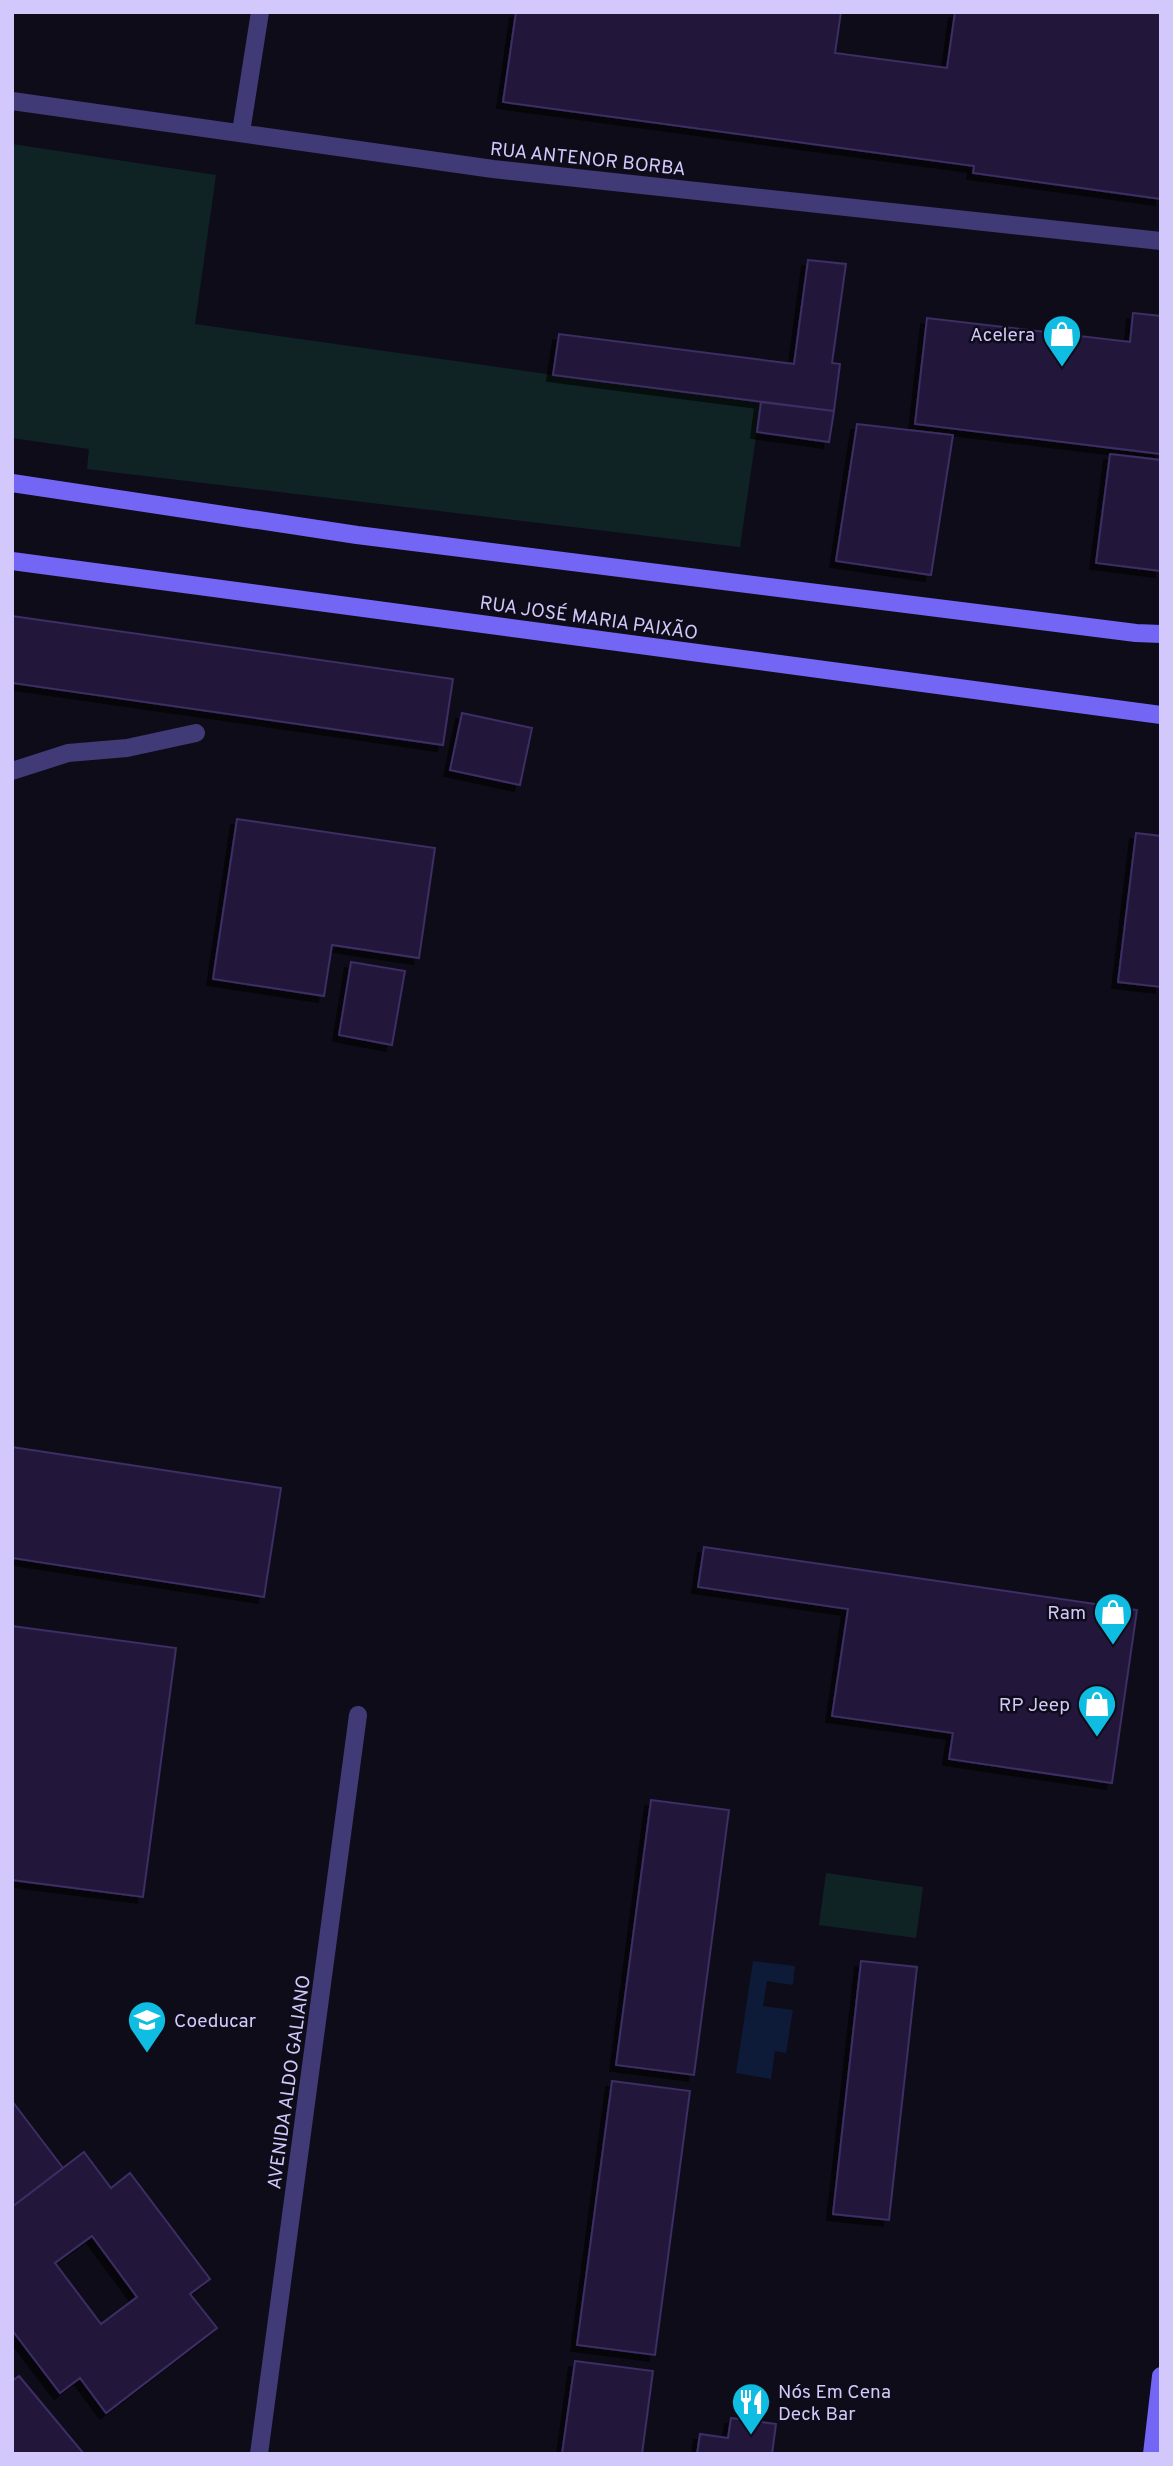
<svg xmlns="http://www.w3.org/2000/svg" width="1173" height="2466" viewBox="0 0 1173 2466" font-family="Overpass,sans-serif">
<defs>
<filter id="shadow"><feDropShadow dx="-6" dy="6" stdDeviation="0" flood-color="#0009"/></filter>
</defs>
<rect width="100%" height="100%" fill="#0f0c1a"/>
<path fill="#0f2324" d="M12,144l204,31 -21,149 358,51 208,27 -21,145 -653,-78 2,-20 -77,-11z
M826,1873l97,14 -7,51 -97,-13z"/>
<path fill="#0d1a38" d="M753,1961l42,5 -2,19 -26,-4 -4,25 30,4 -7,43 -11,-2 -4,28 -35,-6z"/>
<path fill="#22193a" stroke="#3c2d64" stroke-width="2" fill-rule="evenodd" filter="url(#shadow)" d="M516,12h325l-6,41 112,15 8,-56h206v187l-188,-26 1,-7 -471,-64z
M808,260l38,4 -14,99 8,1 -6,47 -281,-36 6,-41 235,30z
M1133,313l28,3v138l-246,-30 12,-106 203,24z
M761,402l73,9 -5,31 -72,-10z
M857,424l96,11 -22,140 -95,-14z
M1110,454l51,6v111l-65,-8z
M12,616l441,63 -10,66 -431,-62z
M462,713l70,15 -12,57 -70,-15z
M237,819l198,29 -16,110 -87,-13 -8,51 -111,-17z
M1136,833l25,3v151l-43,-5z
M351,962l54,9 -13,74 -53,-10z
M12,1447l269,41 -17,109 -252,-39z
M704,1547l433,63 -25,173 -163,-24 4,-26 -121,-17 16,-107 -150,-22z
M12,1626l164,22 -33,249 -131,-17z
M651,1800l78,10 -35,265 -78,-10z
M861,1961l56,6 -28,253 -56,-6z
M612,2081l78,10 -35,264 -78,-10z
M12,2101l51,67 -51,39z
M84,2152l27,36 19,-15 80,106 -20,15 27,34 -111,85 -26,-35 -20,15 -48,-63v-123zM92,2236l45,61 -36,27 -46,-61z
M575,2361l78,10 -11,83h-80z
M19,2376l65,78h-72v-73z
M731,2418l45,6 -4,30h-75l3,-20 28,4z"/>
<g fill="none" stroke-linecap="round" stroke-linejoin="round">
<path stroke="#403a76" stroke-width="18" d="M12,771l56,-18 59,-5 69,-15"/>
<path stroke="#403a76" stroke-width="18" d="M12,101l481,68 668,72
M241,132l19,-120
M259,2454l99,-739"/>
<path stroke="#7466f5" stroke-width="18" d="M12,483l345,52 779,98 25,1
M12,561l1149,154
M1152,2454l9,-78"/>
</g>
<defs>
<g id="shop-pin" transform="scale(2.0125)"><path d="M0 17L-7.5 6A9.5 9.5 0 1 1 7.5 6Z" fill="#0ebde1" stroke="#0f0c1a"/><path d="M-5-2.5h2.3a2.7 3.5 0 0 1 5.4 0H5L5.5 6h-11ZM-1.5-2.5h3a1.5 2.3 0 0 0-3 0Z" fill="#fff"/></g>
<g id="school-pin" transform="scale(2.0125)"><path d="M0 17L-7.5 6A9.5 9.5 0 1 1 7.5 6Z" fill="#0ebde1" stroke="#0f0c1a"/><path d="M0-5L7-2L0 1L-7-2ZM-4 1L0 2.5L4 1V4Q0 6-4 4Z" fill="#fff"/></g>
<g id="restaurant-pin" transform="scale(2.0125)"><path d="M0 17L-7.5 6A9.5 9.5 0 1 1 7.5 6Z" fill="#0ebde1" stroke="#0f0c1a"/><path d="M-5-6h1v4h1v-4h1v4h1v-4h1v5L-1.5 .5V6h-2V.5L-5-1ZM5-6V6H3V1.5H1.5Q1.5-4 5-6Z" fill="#fff"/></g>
</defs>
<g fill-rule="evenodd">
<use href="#shop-pin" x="1062" y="334"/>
<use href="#shop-pin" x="1113" y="1612"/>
<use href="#shop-pin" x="1097" y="1704"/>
<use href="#school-pin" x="147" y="2020"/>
<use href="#restaurant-pin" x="751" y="2402"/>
</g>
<g text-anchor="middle" stroke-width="5" stroke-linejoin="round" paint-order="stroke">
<g font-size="19" fill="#d2c8fb" stroke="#0f0c1a">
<text transform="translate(588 158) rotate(6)" y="7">RUA ANTENOR BORBA</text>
<text transform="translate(589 617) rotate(8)" y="7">RUA JOSÉ MARIA PAIXÃO</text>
<text transform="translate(288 2082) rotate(-82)" y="7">AVENIDA ALDO GALIANO</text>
</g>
<g font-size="19" fill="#d2c8fb" stroke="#0f0c1a" text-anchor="end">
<text x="1035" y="341">Acelera</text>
<text x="1086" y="1619">Ram</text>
<text x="1070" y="1711">RP Jeep</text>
<text x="174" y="2027" text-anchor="start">Coeducar</text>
<text x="778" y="2398" text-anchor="start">Nós Em Cena<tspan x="778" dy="22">Deck Bar</tspan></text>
</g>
</g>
<rect width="1173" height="2466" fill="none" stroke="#d2c8fb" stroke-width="28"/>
</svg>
